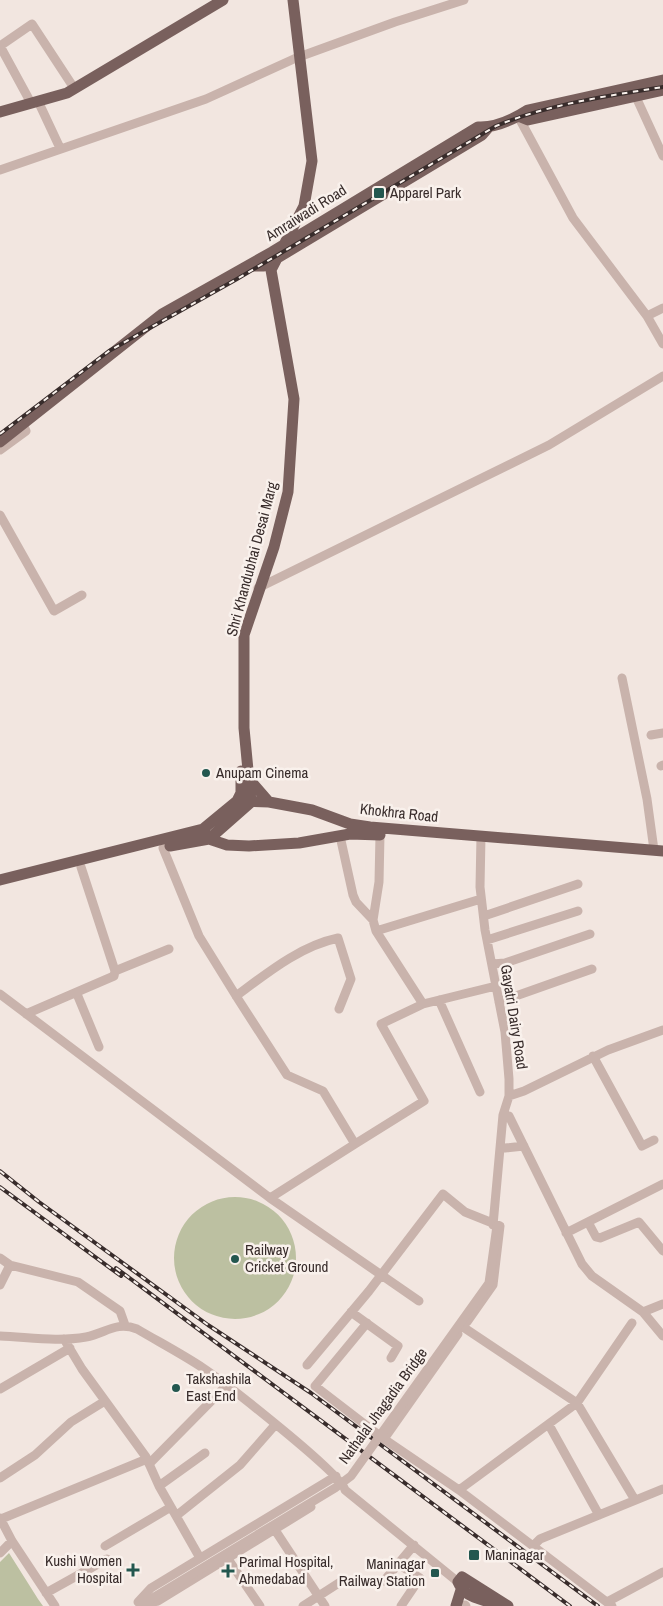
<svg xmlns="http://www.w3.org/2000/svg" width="663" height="1606" viewBox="0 0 663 1606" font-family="'Archivo Narrow',sans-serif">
<rect width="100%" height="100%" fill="#f2e6e0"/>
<path fill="#bcc0a1" d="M174 1258a61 61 0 1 1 122 0a61 61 0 1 1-122 0Z
M9,1553l29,46 5,7h-43v-44z"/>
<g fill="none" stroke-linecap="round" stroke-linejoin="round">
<path stroke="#c9b3ac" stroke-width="9" d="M636,97l27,59
M38,101l22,47
M31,103l-31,-57 32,-22 42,64
M518,116l55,102 74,98 16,28
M0,170l206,-71 90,-41 99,-36 69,-22
M647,316l16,-8
M0,450l26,-19 -3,-7
M0,515l54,96 28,-16
M258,588l291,-143 114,-69
M622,678l25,121 7,51
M651,735l12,-2
M661,766l2,-1
M340,836l13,59 3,7 17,18
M481,836l-1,51 5,43 20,102 4,47v17l-6,19 -10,110
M163,848l36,88 39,63 49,76 36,16 32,53 69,-43 -43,-77 42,-20 73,-18
M484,916l94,-32
M376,931l-3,-11 6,-38 1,-47
M487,940l91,-29
M492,964l13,-1 85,-29
M115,971l54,-22
M0,994l270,204 85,-54
M77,994l22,53
M236,996c31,-23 64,-50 102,-58l13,41 -12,30
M439,1000l41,92
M499,1002l93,-33
M423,1004l-47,-73 105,-32
M26,1014l88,-38 1,-5 -34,-104
M593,1056l49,90 12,-6
M509,1096l15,-5 84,-41 55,-20
M509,1116l73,148 10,12 51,36 20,24
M505,1148l19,-2
M270,1198l149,103
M588,1222l8,15 4,1 39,-16 24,29
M566,1233l97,-49
M0,1258l10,7 -10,20
M10,1265l68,17 42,29 5,14
M351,1312l47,34 -7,12
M643,1312l20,-8
M367,1323l-52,63 69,53
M632,1323l-55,80 58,97
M463,1327l114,76 -118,87 74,56
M458,1334l-74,105 75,51
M0,1336c28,1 58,6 86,1 20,-4 30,-16 51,-8 22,13 45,25 66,39 21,14 139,106 142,122l113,92
M64,1339l18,30 64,88 13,29 41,72
M307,1365l62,-74 74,-97 22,18 35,14 -7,59 -26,37
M0,1389l70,-41
M549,1425l50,90
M149,1464l77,-78
M0,1478l35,-23 36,-33 34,-21
M159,1486l46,-33
M176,1516l64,-51 35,-40
M0,1518l12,23 43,65
M1,1519l146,-60
M275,1530l50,76
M105,1546l66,-39
M0,1553l12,-12
M228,1559l32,47
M398,1564l22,14 -19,28
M371,1582l13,-1 30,-36
M46,1593l61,-34
M138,1602l13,-14 185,-112
M607,1602l56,-30
M140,1605l18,-4 153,-94
M465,1605l1,1
M303,1606l42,-27
M612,1606l-79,-60 7,-7 123,-50"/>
<path stroke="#79605d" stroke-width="11" d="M0,112l67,-19 156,-93
M518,116l10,4 135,-30
M248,266h16l218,-131 6,-7
M0,442l162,-128 110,-62 206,-125c18,1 36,-8 50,-17l135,-30
M248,778l21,24
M237,801l4,-8v-22
M203,829l6,10 42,-37 -7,-74v-93l30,-88 14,-55 6,-93 -23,-129 33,-64 8,-45 -19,-161
M170,846l39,-7 18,6 22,1 50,-3 51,-9 30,1
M0,880l203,-51 34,-28 32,1 43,8 38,14 20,3 293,24
M456,1606l5,-16
M498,1606c-15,-8 -33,-7 -40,-24l4,-5 46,29"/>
<g stroke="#382c2b" stroke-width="4">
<path id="rail" d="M0,434l109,-83 128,-72 259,-153c53,-22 111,-30 167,-39
M0,1171l39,31 169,123 103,68 287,213
M0,1187l121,89
M116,1268l454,338"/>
</g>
<use href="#rail" stroke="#f9f1ec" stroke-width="2" stroke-dasharray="5.5" stroke-linecap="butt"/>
<path stroke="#c9b3ac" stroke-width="9" d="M151,1599l184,-111 16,-12 138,-193 8,-57"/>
</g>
<g fill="#23574f" stroke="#f9f1ec" stroke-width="2">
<rect x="373" y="187" width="12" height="12" rx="2.5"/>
<circle cx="206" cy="773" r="5"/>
<circle cx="235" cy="1259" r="5"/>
<circle cx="176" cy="1388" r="5"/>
<rect x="468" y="1549" width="12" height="12" rx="2.5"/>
<path d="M130.5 1562.5h5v5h5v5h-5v5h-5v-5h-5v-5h5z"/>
<path d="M225.5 1563.5h5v5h5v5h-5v5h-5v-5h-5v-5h5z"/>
<rect x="430" y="1568" width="10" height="10" rx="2.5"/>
</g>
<g text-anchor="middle" stroke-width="5" stroke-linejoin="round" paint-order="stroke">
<g font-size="15" fill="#382c2b" stroke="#f9f1ec" text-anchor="start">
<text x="390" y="198">Apparel Park</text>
<text x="216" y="778">Anupam Cinema</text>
<text x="245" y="1255">Railway<tspan x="245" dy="17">Cricket Ground</tspan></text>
<text x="186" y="1384">Takshashila<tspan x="186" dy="17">East End</tspan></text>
<text x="485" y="1560">Maninagar</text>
<text x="122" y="1566" text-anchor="end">Kushi Women<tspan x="122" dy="17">Hospital</tspan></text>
<text x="239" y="1567">Parimal Hospital,<tspan x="239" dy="17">Ahmedabad</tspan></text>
<text x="425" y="1569" text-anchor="end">Maninagar<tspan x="425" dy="17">Railway Station</tspan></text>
</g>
<g font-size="15" fill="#382c2b" stroke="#f9f1ec">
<text transform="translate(306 213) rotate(-32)" y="5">Amraiwadi Road</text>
<text transform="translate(252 559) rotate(-75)" y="5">Shri Khandubhai Desai Marg</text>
<text transform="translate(399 813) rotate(6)" y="5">Khokhra Road</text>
<text transform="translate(514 1017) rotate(81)" y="5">Gayatri Dairy Road</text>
<text transform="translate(383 1406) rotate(-54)" y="5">Nathalal Jhagadia Bridge</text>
</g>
</g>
</svg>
